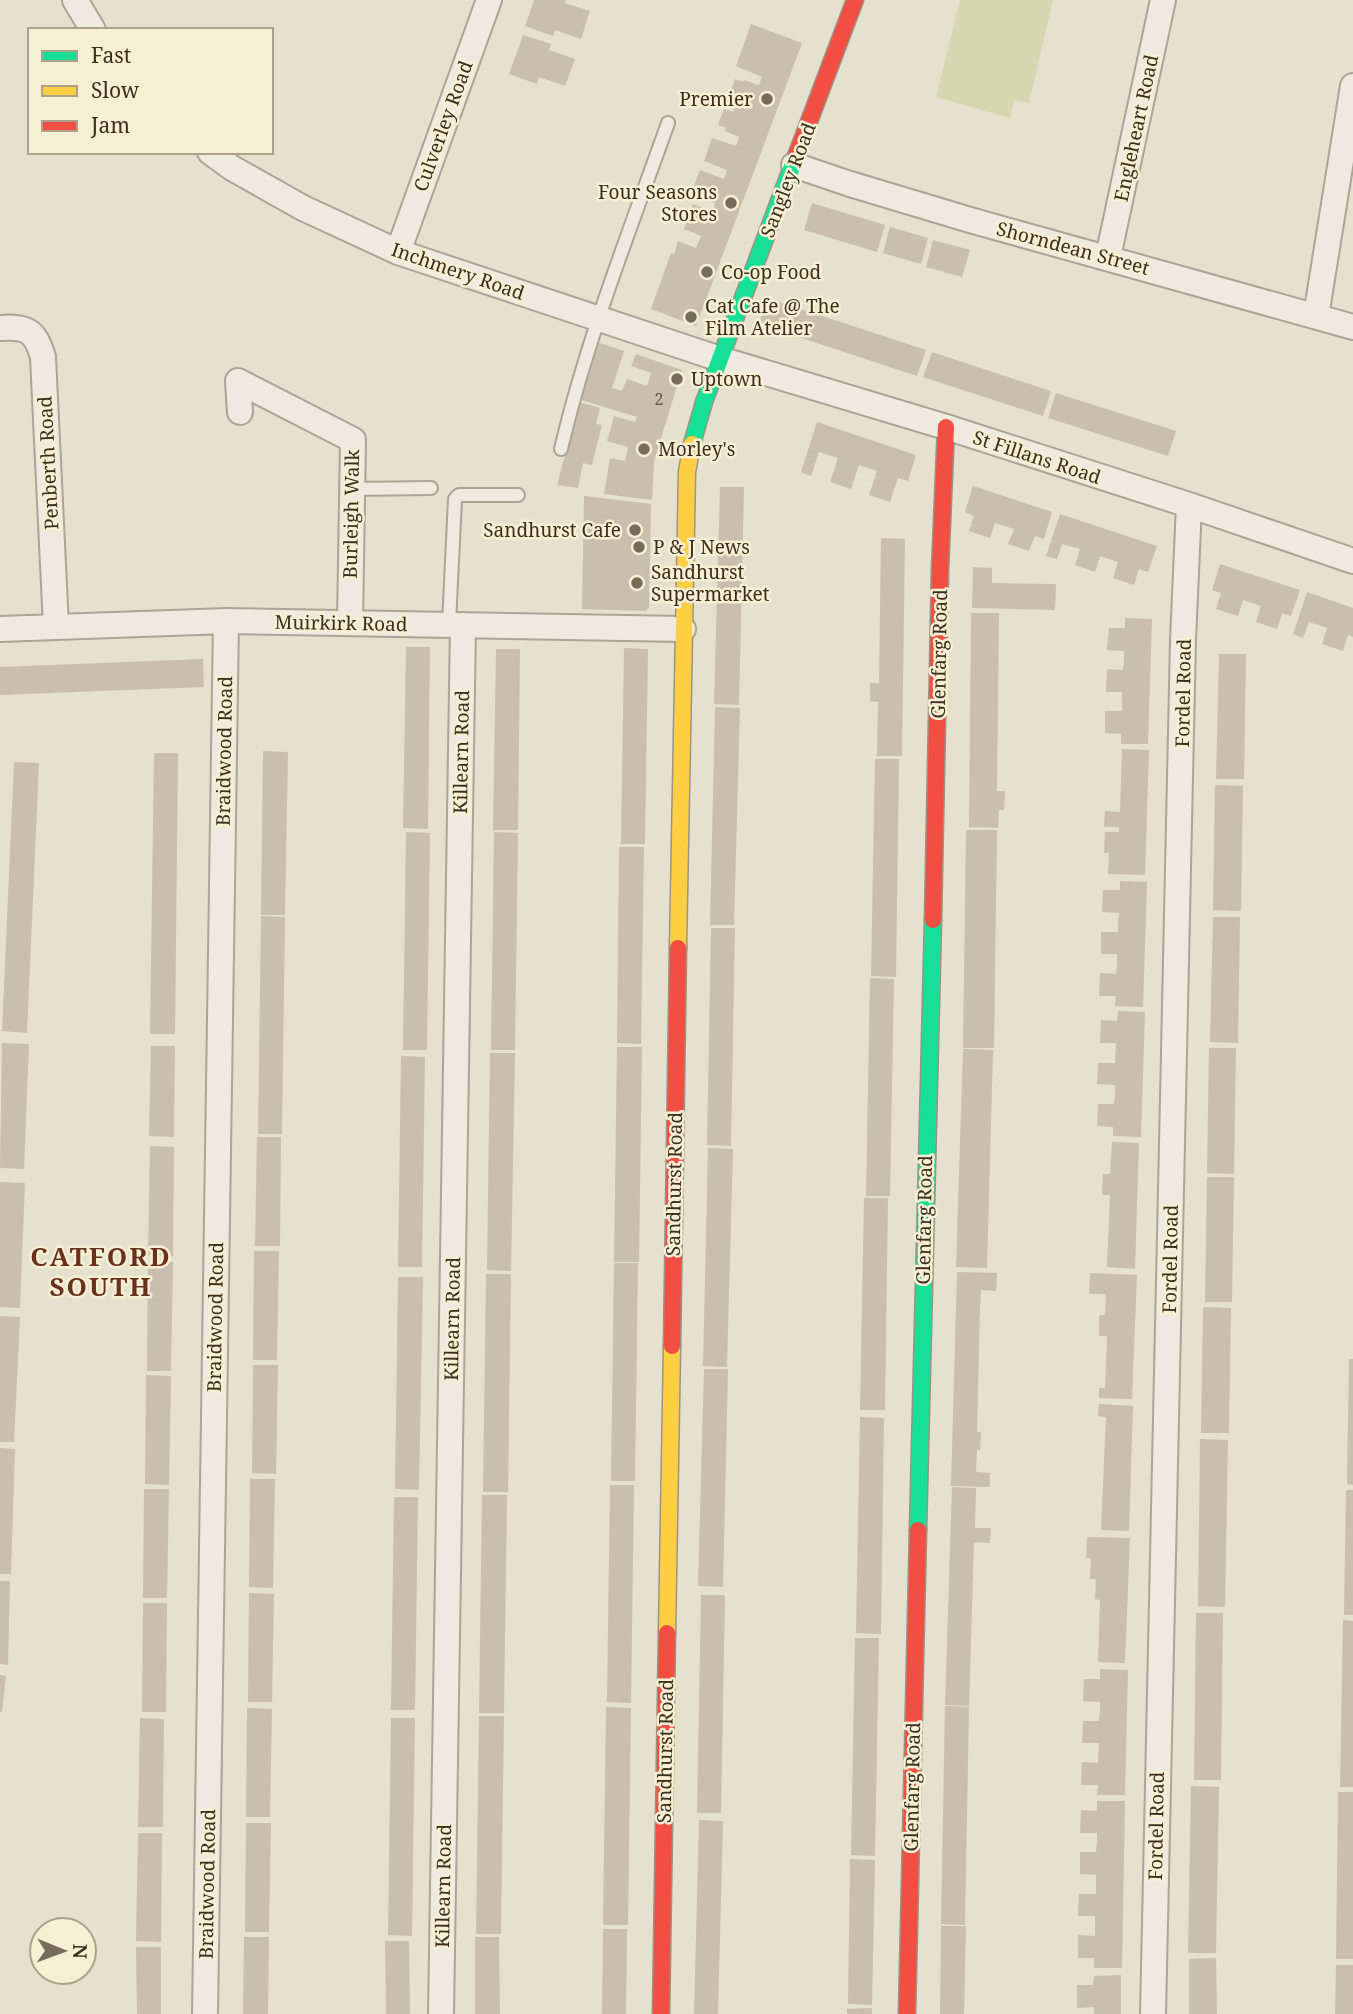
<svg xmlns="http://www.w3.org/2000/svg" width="1353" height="2014" viewBox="0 0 1353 2014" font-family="'Noto Serif',serif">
<rect width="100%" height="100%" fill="#e6e0ce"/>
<path fill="#d4d7b0" d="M960,0h93l-24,103 -15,-3 -4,18 -74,-21z"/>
<path fill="#cabeaf" d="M534,0h32l-1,3 25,8 -9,28 -26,-9 -2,6 -28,-10z
M751,24l51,19 -106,283 -45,-17 20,-56 3,1 4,-13 18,7 5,-12 -17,-7 9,-25 19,8 2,-5 1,-4 -24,-9 9,-24 24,9 3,-9 -23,-9 8,-23 24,8 3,-9 -14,-6 1,-3 -8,-3 6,-16 9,3 5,-14 -9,-3 6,-16 8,3 1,-2 15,5 3,-8 -26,-11z
M523,35l28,9 -2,6 26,9 -10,27 -26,-9 -2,7 -28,-10z
M812,203l73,22 -8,27 -73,-22z
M890,227l38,11 -7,26 -38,-11z
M933,240l37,10 -8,27 -36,-10z
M767,298l159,52 -9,26 -158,-52z
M597,342l27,9 -12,37 10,3 5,-12 20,7 2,-6 2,-7 -20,-7 5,-12 46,16 -28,91 -2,39 -48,-6 6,-36 15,3 3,-14 -21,-6 7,-25 21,6 2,-5 -59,-18z
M932,352l119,39 -8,25 -120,-39z
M1056,393l120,38 -8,25 -120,-38z
M579,402l21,6 -4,16 6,1 -10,40 -9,-2 -5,25 -21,-3z
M817,422l99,33 -8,26 -10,-3 -8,24 -21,-7 8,-24 -18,-6 -8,24 -21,-7 8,-24 -10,-3 -9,-3 -8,24 -10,-4z
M973,486l79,26 -8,27 -9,-3 -6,15 -21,-7 6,-15 -19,-6 -5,15 -21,-7 5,-15 -9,-4z
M720,487h24l-5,218 -25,-1z
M584,496l67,8 -2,103 -3,4 -64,-2z
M1060,514l97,32 -9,26 -9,-3 -5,16 -21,-7 5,-16 -18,-6 -5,16 -20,-7 5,-16 -18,-5 -5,15 -11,-3z
M881,538l24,1 -3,217h-25l1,-54 -8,-1v-18h9z
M1220,564l80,26 -9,26 -9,-3 -5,16 -21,-7 5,-16 -18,-6 -5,16 -22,-7 5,-16 -9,-3z
M973,567l19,1v15l64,1 -1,26 -83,-2z
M1307,592l46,16v29l-5,-2 -5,16 -21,-7 5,-16 -18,-6 -6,16 -10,-4z
M971,613h28l-2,178h8l-1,19h-5l-1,18 -29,-1z
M1125,618l27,1 -4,125h-27v-10l-16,-1v-22h17v-19h-16l1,-23 16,1 1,-10v-9l-17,-1 2,-22h16z
M406,647h24l-2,182 -25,-1z
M624,648l24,1 -3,195h-24z
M496,649h24l-2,181h-25z
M1219,654h27l-2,125h-28z
M203,659l1,28 -204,8v-28z
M715,707l25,1 -6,217h-24z
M1122,749l27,1 -4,125 -37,-1 1,-21h-5l1,-21h14v-5h-15l1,-16 15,1z
M263,751l25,1 -3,163h-24z
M154,753h24l-3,281h-25z
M875,759h24l-3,218 -25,-1z
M14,762l25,1 -12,270 -25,-2z
M1215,785l28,1 -2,125 -28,-1z
M966,830h31l-3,218h-31z
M406,832l24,1 -3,217h-24z
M494,832l24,1 -3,217h-24z
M619,847h25l-3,197 -24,-1z
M1120,881l27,1 -4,125 -28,-1 1,-10h-17l1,-23 16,1 1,-10v-10h-16v-22h17v-10l1,-9 -17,-1 1,-22h17z
M261,916l24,1 -3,217h-24z
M1213,917h27l-2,126 -28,-1z
M711,928h24l-4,218 -24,-1z
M870,978l24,1 -4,217h-24z
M1118,1011l27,1 -4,125 -28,-1v-9l-16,-1 1,-22h16l1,-9v-10l-18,-1 1,-21h17l1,-20h-16l1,-23 16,1z
M2,1043l27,1 -5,125 -24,-1z
M151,1046h24l-1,91 -25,-1z
M617,1047h25l-3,215h-25z
M1209,1048h27l-2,126 -27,-1z
M963,1049l30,1 -6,218 -31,-1z
M490,1053h25l-4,218 -24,-1z
M401,1056l24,1 -3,210h-24z
M257,1137h24l-1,109h-25z
M1112,1142l27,1 -4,126 -28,-2 3,-72h-8l1,-21h7z
M150,1146l24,1 -1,109 -25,-1z
M708,1148l25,1 -6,218 -24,-1z
M1207,1177h27l-2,125h-27z
M0,1182l25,1 -5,125 -20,-1z
M864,1198h24l-3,212h-25z
M254,1251h25l-2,109h-24z
M148,1262h25l-2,109h-24z
M614,1263h24l-3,218h-24z
M957,1272l40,1 -1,18 -15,-1 -1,18 -3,124h4l-1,18h-3l-1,22 14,1v14l-39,-1z
M1090,1273l47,2 -5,124 -33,-1v-10h6l2,-52h-8v-21h6l1,-21h-17z
M486,1274h25l-3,218h-25z
M398,1277h25l-4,213 -24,-1z
M1203,1307l28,1 -2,125h-28z
M0,1316l20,1 -6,125h-14z
M1349,1359h4v126l-6,-1z
M253,1365h25l-2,109 -24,-1z
M704,1369h24l-5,218 -25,-1z
M146,1375l25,1 -2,109 -24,-1z
M1099,1404l34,2 -4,125 -28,-1 5,-113 -8,-1z
M860,1417l24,1 -3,216 -25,-1z
M1200,1439l28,1 -3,167 -27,-1z
M0,1448l15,1 -4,125h-11z
M250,1479h25l-2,109 -24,-1z
M610,1485h24l-3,218 -24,-1z
M952,1487l24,1 -1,40h16l-1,15 -16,-1 -5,164 -24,-1z
M144,1489h25l-2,109h-24z
M1346,1490h7v125h-9z
M482,1495h25l-3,218h-25z
M394,1497h24l-3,213h-24z
M1087,1537l43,1 -5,125 -27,-1 2,-62 -5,-1 1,-20h-6l1,-21h-5z
M0,1581h10l-2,84 -8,-1z
M249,1593l25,1 -2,108h-24z
M701,1595h24l-4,218h-24z
M143,1603h24l-1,109h-24z
M1196,1613h27l-2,167h-27z
M1343,1620l10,1v166h-13z
M855,1638h24l-4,218 -24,-1z
M1100,1669l28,1 -3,125h-28l1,-10h-17l1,-23 16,1 1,-20h-17l1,-22h16l1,-10v-9l-17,-1 1,-22h16z
M0,1675l6,1 -4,36h-2z
M945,1706l24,1 -4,218 -24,-1z
M606,1707l25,1 -3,217h-25z
M247,1708l25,1 -2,108h-24z
M479,1716h25l-3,218h-25z
M140,1718l24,1 -1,108h-25z
M391,1718h24l-3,218 -24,-1z
M1191,1786l28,1 -3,166h-28z
M1338,1792h15v167h-17z
M1097,1801h28l-3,167h-28v-10h-16v-23l17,1v-20h-17l1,-22h17v-19l-16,-1v-22h16l1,-10v-9h-17l1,-23 16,1z
M699,1820l24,1 -5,193h-24z
M246,1823h25l-2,109h-24z
M138,1833h24l-1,109 -25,-1z
M850,1859l25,1 -3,145 -24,-1z
M941,1926h25l-2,88h-24z
M603,1929h24l-1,85h-24z
M244,1937h25l-1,77h-25z
M475,1937h24l1,77h-25z
M385,1941h24l1,73h-24z
M136,1947h25v67h-24z
M1216,1958l1,56h-28v-55z
M1336,1965h17v49h-18z
M1121,1975v39h-27v-7l-17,1v-23h16l1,-9z
M872,2008v6h-25v-5z"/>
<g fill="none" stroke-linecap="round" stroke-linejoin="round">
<g stroke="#aba596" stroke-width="16">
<path id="lane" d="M561,449c26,-111 69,-219 107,-326
M352,489l79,-1
M449,624l6,-125 4,-4h59"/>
</g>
<g stroke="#aba596" stroke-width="28">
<path id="street" d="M75,0l18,30
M210,152l22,16 71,40 95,44 322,107 226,68 243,78 164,56
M794,165l56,19 120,36 383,107
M398,252l91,-252
M1108,257l55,-257
M1316,316l37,-230
M0,328c28,-2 35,3 43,29l13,270
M240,412l-2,-31 115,59 -3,183
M0,629l226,-8 457,8
M205,2014l21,-1393
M441,2014l22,-1389
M1153,2014l30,-1374 6,-135"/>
</g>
<g stroke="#9b9486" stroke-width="19">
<path id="fast" d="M692,444l12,-42 92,-246
M918,1530l15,-610"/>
</g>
<g stroke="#9b9486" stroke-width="19">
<path id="slow" d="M678,948l9,-476 5,-28
M667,1633l5,-287"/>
</g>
<g stroke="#9b9486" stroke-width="19">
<path id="jam" d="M796,156l59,-156
M933,920l7,-350 6,-143
M672,1346l6,-398
M661,2014l6,-381
M907,2014l11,-484"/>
</g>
<use href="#lane" stroke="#eeeae0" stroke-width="12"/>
<use href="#street" stroke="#eeeae0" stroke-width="24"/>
<use href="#fast" stroke="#16e098" stroke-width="16"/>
<use href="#slow" stroke="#ffcf43" stroke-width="16"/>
<use href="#jam" stroke="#f24e42" stroke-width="16"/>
</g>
<g fill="#776c5c" stroke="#f7efd4" stroke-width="2.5">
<circle cx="767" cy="99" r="7"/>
<circle cx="731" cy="203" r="7"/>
<circle cx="707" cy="272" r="7"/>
<circle cx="691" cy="317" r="7"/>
<circle cx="677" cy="379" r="7"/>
<circle cx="644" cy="449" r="7"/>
<circle cx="635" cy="530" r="7"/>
<circle cx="639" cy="547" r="7"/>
<circle cx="637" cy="583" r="7"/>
</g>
<g text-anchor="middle" stroke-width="5" stroke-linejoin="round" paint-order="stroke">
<g font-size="16" fill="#5f5242">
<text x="659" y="405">2</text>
</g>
<g font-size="19" fill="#3b2e1e" stroke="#f7efd4" text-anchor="start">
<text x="753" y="106" text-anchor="end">Premier</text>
<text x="717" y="199" text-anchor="end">Four Seasons<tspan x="717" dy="22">Stores</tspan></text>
<text x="721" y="279">Co-op Food</text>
<text x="705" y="313">Cat Cafe @ The<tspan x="705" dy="22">Film Atelier</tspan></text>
<text x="691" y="386">Uptown</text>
<text x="658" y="456">Morley's</text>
<text x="621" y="537" text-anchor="end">Sandhurst Cafe</text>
<text x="653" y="554">P &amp; J News</text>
<text x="651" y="579">Sandhurst<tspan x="651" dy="22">Supermarket</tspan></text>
</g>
<g font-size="19" fill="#3b2e1e" stroke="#f7efd4">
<text transform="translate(443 126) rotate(-70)" y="7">Culverley Road</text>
<text transform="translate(1136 128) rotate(-78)" y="7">Engleheart Road</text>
<text transform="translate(788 180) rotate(-69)" y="7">Sangley Road</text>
<text transform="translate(1073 248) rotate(15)" y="7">Shorndean Street</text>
<text transform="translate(458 271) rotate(19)" y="7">Inchmery Road</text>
<text transform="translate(1037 457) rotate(18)" y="7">St Fillans Road</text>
<text transform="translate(48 463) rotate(-93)" y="7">Penberth Road</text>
<text transform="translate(351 514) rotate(-89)" y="7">Burleigh Walk</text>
<text transform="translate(341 623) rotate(1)" y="7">Muirkirk Road</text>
<text transform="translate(939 654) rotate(-89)" y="7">Glenfarg Road</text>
<text transform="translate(1183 693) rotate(-89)" y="7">Fordel Road</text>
<text transform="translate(224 751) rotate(-89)" y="7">Braidwood Road</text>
<text transform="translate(461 752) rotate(-89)" y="7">Killearn Road</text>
<text transform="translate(674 1184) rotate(-89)" y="7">Sandhurst Road</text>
<text transform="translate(924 1220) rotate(-89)" y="7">Glenfarg Road</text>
<text transform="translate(1170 1259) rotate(-89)" y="7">Fordel Road</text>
<text transform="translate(215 1317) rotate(-89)" y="7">Braidwood Road</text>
<text transform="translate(452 1319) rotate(-89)" y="7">Killearn Road</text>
<text transform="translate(665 1751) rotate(-89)" y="7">Sandhurst Road</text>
<text transform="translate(912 1787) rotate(-89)" y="7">Glenfarg Road</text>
<text transform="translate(1156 1826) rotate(-89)" y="7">Fordel Road</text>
<text transform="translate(207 1884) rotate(-89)" y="7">Braidwood Road</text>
<text transform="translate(443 1886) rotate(-89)" y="7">Killearn Road</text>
</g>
<g font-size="26" font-weight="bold" letter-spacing="2" fill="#69301b" stroke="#f7efd4">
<text x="101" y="1266">CATFORD<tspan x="101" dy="30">SOUTH</tspan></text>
</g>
</g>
<rect x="28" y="28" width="245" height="126" fill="#f7efd4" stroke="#aca28b" stroke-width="2"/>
<rect x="42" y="51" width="35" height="10" fill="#16e098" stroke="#aca28b" stroke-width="2"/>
<text x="91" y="63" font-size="21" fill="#3b2e1e">Fast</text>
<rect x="42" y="86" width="35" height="10" fill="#ffcf43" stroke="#aca28b" stroke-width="2"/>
<text x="91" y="98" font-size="21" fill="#3b2e1e">Slow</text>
<rect x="42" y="121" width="35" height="10" fill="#f24e42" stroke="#aca28b" stroke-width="2"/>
<text x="91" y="133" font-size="21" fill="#3b2e1e">Jam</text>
<g transform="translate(63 1951) rotate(91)"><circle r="33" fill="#f7efd4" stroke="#aca28b" stroke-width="2"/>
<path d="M0-5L12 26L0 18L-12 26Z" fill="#776c5c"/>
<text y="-10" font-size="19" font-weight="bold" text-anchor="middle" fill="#3b2e1e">N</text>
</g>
</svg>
